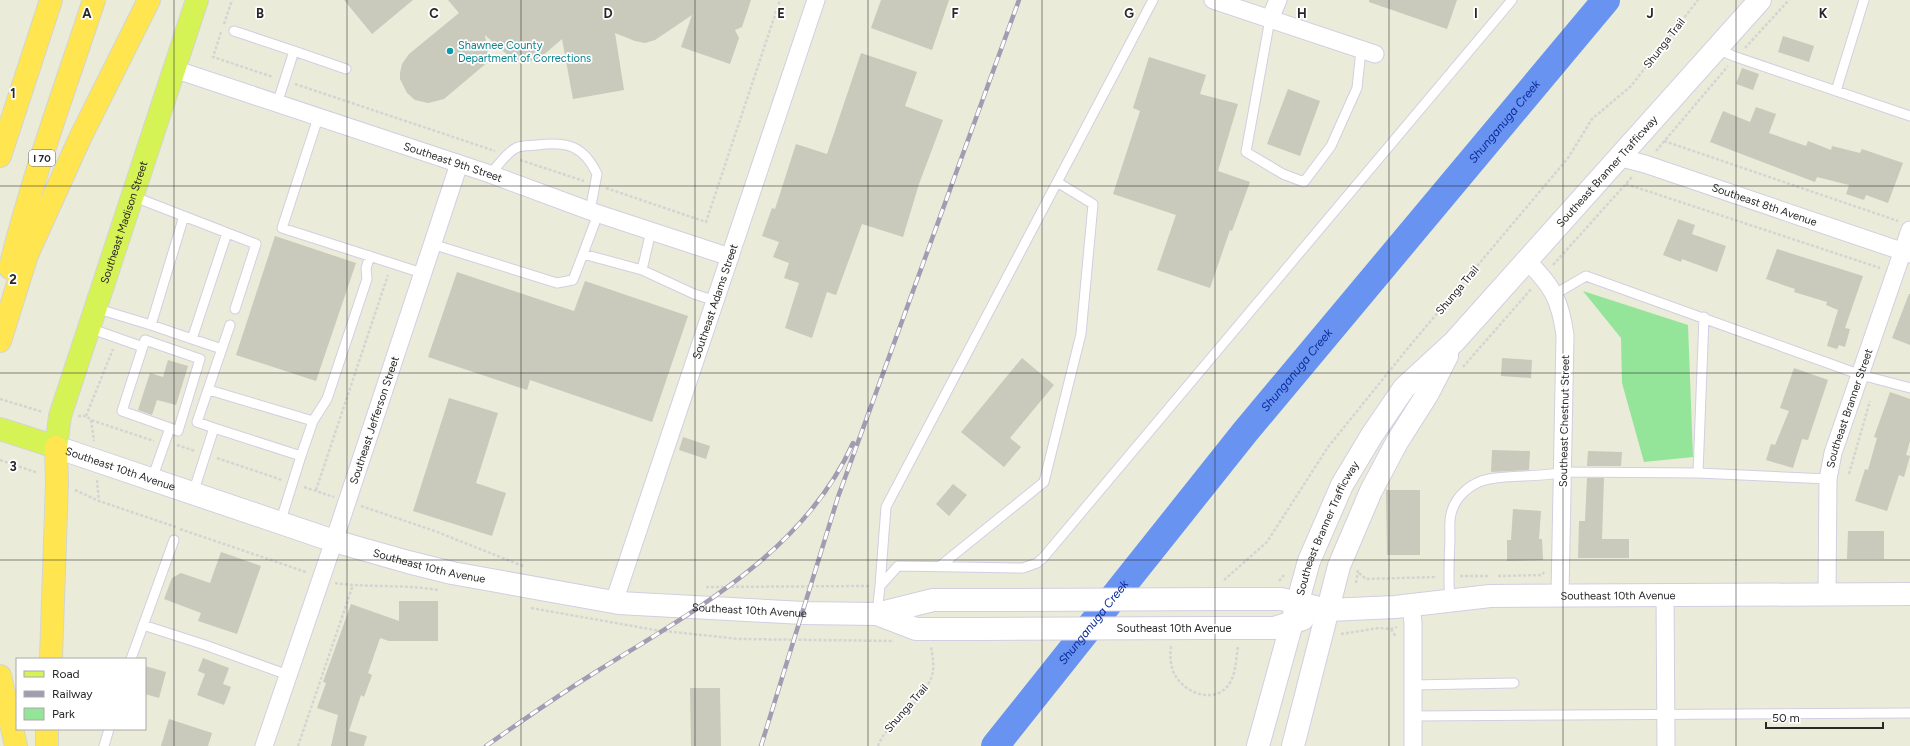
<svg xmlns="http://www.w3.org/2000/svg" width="1910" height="746" viewBox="0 0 1910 746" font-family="Figtree,sans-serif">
<rect width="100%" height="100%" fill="#ebebd9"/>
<path fill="#94e49a" d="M1583,291l105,34 5,132 -49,5 -22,-79 -1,-45z"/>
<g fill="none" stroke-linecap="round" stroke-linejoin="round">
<path stroke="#6993f1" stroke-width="28" id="s1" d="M995,746l250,-314 361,-432"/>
</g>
<path fill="#c9c9bc" d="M344,0h69l-41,34z
M448,0h303l-9,27 -7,3 4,8 -9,26 -49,-17 11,-32 -37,25 -10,3 -10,-2 -20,-8 9,57 -51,9 -11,-60 -22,19 -9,3h-11l-10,-4 -25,-22 4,26 -45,38 -16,4 -13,-3 -8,-7 -7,-14v-6l2,-9 7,-10 50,-41z
M881,0h68l-17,50 -61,-22z
M1369,0h88l-10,29 -78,-27z
M1783,36l31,10 -5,16 -31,-10z
M861,53l56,19 -12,34 38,14 -24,64 -16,53 -41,-13 -26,71 -9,-3 -15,46 -27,-10 14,-45 -15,-5 5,-15 -16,-6 6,-15 -17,-6 10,-28 3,1 21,-65 31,10z
M1149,57l57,18 -6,19 38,10 -20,67 32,11 -18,49 -2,-1 -20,58 -53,-18 19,-55 -63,-21 27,-83 -7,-3z
M1742,68l17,6 -6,16 -17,-6z
M1288,89l32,12 -20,55 -33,-12z
M1756,107l20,7 -7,19 37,13 2,-5 23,9 1,-4 28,7 2,-4 41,14 -15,40 -22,-8 -2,5 -18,-6 3,-9 -32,-8 -2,5 -105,-40 13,-31 27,11z
M1678,219l17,6 -3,9 34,12 -9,26 -35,-13 -1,3 -18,-7z
M275,236l81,27 -40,118 -80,-26z
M1777,249l86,27 -18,52 5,1 -5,18 -6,-2 -2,4 -10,-3 11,-36 -12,-5 1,-3 -33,-10 1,-3 -29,-10z
M457,272l117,39 11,-30 103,35 -36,106 -122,-42 -3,10 -99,-33z
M1909,294h1v51l-18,-7z
M1022,358l32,27 -44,53 11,9 -17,20 -43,-35z
M1502,358l30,2 -1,18 -30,-2z
M168,360l20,6 -12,39 -19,-5 -5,15 -14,-5 12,-37 13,4z
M1794,368l34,12 -20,60 -6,-1 -9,29 -27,-8 5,-16 4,1 14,-34 -9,-3z
M1890,392l20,7v42l-4,14 4,1 -6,21 -5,-2 -12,36 -32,-10 10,-32 3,1 9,-32 -3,-1z
M449,398l49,15 -22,70 30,10 -14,43 -79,-25z
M683,437l27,9 -4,13 -27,-9z
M1492,450l38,1 -1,19 -38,2z
M1588,451l34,1 -1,14h-34z
M1587,478h17l-2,61h27v19h-51l1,-37h6z
M953,484l14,11 -18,21 -13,-12z
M1386,490h34v65h-33z
M1513,509l28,2 -2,28h3l1,21 -36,1v-21h4z
M1848,531h36v28h-37z
M221,552l40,14 -24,68 -39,-13 3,-8 -37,-14 8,-21 9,-5 29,10z
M399,601h39v40h-49l-9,-3 -12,35 4,2 -8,22 -3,-2 -12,36 18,5 -3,10h-33l7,-31 -21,-7 9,-25 -3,-1 28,-78 48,17z
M203,658l26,10 -6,16 8,3 -7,18 -27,-10 8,-21 -7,-3z
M145,666l21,6 -7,26 -14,-4z
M690,688h30l1,58h-30z
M169,719l43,14 -4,13h-47z"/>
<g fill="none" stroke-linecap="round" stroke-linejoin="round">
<g stroke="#d3cee2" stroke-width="11">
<path id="lane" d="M1270,19l-24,133 37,22 21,8 27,-36 26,-58 4,-38
M234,31l60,20 -17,53
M1717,49l19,8 174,59
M294,51l52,18
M1836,91l28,-91
M318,118l-36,110 140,45
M490,174c8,-8 16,-21 26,-26 6,-3 15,-2 21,-3 30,-4 47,1 60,29l-7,37
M132,196l124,48 -21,65
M184,216l-33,109 41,14 35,-106
M432,244l125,39 16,-3 10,-26 59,16 52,24 22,7
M583,254l15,-40
M642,270l9,-39
M1555,294l31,-18 275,99 49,13
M95,308l56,17
M89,328l54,19
M192,339l30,10
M209,390l104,31
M214,428l-17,-6 33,-97
M301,456l12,-35 14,-22 40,-120 -1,-11 4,-12
M1698,473l6,-156
M152,479l18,-51 -48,-17 23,-71 55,19 -22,72 -8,-3
M193,493l21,-65 87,28 -21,67
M940,566l104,-84 37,-148 12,-130 -36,-22
M880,586l6,-79 267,-507
M1450,600c-2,-21 -1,-41 0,-61 0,-8 -1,-17 1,-25 4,-18 21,-32 38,-35 26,-5 48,-1 74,-7l135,1 130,6
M877,614l3,-28 18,-20 125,2 14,-5 6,-5 469,-558
M143,625l62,20 83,30
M131,659l43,-119
M1413,685l101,-2
M1413,716l497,-3
M104,746l5,-17"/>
</g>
<g stroke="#d3cee2" stroke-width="19">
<g id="street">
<path d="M1213,0l162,54"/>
<path d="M1270,19l8,-19"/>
<path id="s2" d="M174,69l316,105 100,37 140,46"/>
<path id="s3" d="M1618,157l27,7 265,90"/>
<path d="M1526,260c26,25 34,39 39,75l-5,260"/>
<path d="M1665,594l1,152"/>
<path id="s4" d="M1827,594l1,-115 5,-26 77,-223"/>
<path id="s5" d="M614,602l202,-602"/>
<path d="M1411,605l2,18v123"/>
<path id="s6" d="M264,746l70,-205 125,-377"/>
</g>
</g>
<g stroke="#d3cee2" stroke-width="24">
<g id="secondary">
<path id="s7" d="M56,447l278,94 74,21 44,11 167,30 184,10 74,1 56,-14h74"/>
<path id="s8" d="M1225,599h56l47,11 67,-3 95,-11 420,-2"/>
<path d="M877,614l39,15h65"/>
<path d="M1204,628h70l29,-9"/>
<path id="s9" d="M1258,746l51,-185 33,-76 30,-50 32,-47 50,-46 306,-342"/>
<path d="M1293,746l46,-180 32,-75 26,-49 31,-49 19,-37"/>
</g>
</g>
<g stroke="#d4d4d4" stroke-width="24">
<g id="primary">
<path id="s10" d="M0,429l56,18 4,-31 137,-416"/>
</g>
</g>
<g stroke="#d4d4d4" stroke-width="24">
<path id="highway" d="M0,156l51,-156
M10,268c22,-91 55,-179 84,-268
M0,341l27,-86 53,-117 69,-138
M51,659l6,-177 -1,-35
M0,676l16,70
M47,746v-17"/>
</g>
<path stroke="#d4d4d4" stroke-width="2.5" stroke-dasharray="3 2" stroke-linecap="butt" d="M224,24l8,-24
M221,32l-8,25 60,20
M1745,48l44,-48
M295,84l200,67
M1664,141l234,80
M1656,151l72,-85
M520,160l64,21
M1626,184l254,84
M606,188l100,34 74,-222
M1553,265l79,-88
M1463,367l69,-79
M0,399l43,13
M78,416h8l5,4 63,21
M86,416l27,-67
M91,420l3,21
M177,445l18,6
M217,458l65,22
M0,460l38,13
M1849,474l21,-73
M97,480l2,21
M304,487l30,10
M75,490l24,11 77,26
M316,490l72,-215
M361,506l71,24 91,36
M180,529l126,43
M1359,573l7,6 71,-2
M1460,576h29
M1498,576l44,-1 2,-3
M1224,580l43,-38 61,-95 80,-99 160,-190 24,-39 39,-33 67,-86
M1279,581l5,-6
M335,583c34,5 69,1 103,7
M1356,583l2,-13
M706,587l163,-1
M531,608l124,22 84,9 155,2
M1391,629l5,8
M1341,634l38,-6 12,1 6,-2
M1171,646c-1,9 -1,16 2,25 9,22 42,35 57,12 6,-11 6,-25 8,-37
M298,746l55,-161
M878,746l4,-9c14,-17 48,-44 51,-66 1,-8 -1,-17 -2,-25"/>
<use href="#lane" stroke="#fff" stroke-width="9"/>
<use href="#street" stroke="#fff" stroke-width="17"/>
<use href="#secondary" stroke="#fff" stroke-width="22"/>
<use href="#primary" stroke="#d6f356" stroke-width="22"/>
<use href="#highway" stroke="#ffe650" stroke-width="22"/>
<g stroke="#a29cb3" stroke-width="4.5">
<path id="rail" d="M486,746c37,-26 74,-52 113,-76 96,-60 205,-118 254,-227
M761,746l77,-249 181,-497"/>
</g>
<use href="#rail" stroke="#fff" stroke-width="3" stroke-dasharray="9" stroke-linecap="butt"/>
<g stroke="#d3cee2" stroke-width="24" stroke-linecap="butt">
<path id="secondary-bridge" d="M1007,600l218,-1
M981,629l223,-1"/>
</g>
<use href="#secondary-bridge" stroke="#fff" stroke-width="22"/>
</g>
<path fill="none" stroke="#282828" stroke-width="1" stroke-opacity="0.55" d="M174,0v746M347,0v746M521,0v746M695,0v746M868,0v746M1042,0v746M1215,0v746M1389,0v746M1563,0v746M1736,0v746M0,186h1910M0,373h1910M0,560h1910"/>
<circle fill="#0f9aa8" stroke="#fff" stroke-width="1.5" cx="450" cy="51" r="4"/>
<g text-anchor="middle" stroke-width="3.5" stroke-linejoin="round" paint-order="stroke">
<rect fill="#fff" stroke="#686868" stroke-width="1" x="29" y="150" width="26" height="16" rx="3"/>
<g font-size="10" font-weight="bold" fill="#282828">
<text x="42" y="162">I 70</text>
</g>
<g font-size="11" fill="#282828" stroke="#fff">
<text transform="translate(1664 43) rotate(-52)" y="4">Shunga Trail</text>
<text dy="4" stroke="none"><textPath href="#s2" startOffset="294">Southeast 9th Street</textPath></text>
<text dy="4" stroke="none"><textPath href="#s9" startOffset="687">Southeast Branner Trafficway</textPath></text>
<text dy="4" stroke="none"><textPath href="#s3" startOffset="154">Southeast 8th Avenue</textPath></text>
<text dy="4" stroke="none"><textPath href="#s10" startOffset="294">Southeast Madison Street</textPath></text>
<text transform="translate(1457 290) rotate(-50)" y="4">Shunga Trail</text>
<text dy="4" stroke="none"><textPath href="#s5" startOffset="317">Southeast Adams Street</textPath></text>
<text dy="4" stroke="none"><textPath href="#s4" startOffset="189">Southeast Branner Street</textPath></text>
<text dy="4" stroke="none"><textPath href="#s6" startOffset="344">Southeast Jefferson Street</textPath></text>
<text transform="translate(1564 421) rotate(-89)" y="4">Southeast Chestnut Street</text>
<text dy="4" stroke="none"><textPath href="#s7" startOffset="68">Southeast 10th Avenue</textPath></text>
<text dy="4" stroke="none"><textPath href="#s9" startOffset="229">Southeast Branner Trafficway</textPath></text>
<text dy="4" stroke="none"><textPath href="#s7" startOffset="392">Southeast 10th Avenue</textPath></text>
<text dy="4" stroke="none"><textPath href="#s8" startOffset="395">Southeast 10th Avenue</textPath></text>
<text dy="4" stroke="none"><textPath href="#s7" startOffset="716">Southeast 10th Avenue</textPath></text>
<text x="1174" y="632">Southeast 10th Avenue</text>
<text transform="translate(906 708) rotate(-49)" y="4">Shunga Trail</text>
</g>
<g font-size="11" fill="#0d838f" stroke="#fff" text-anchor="start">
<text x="458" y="49">Shawnee County<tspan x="458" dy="13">Department of Corrections</tspan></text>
</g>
<g font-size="12" font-style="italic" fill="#0a2c9a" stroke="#fff">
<text dy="4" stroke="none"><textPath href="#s1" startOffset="806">Shunganuga Creek</textPath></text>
<text dy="4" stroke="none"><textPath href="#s1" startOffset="482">Shunganuga Creek</textPath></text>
<text dy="4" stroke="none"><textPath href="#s1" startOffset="158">Shunganuga Creek</textPath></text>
</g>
</g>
<g font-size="13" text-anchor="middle" font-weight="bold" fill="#282828" stroke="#fff" stroke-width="3.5" stroke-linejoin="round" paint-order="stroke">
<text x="87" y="18">A</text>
<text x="260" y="18">B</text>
<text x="434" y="18">C</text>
<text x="608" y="18">D</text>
<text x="781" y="18">E</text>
<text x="955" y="18">F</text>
<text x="1129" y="18">G</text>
<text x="1302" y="18">H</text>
<text x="1476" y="18">I</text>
<text x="1650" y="18">J</text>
<text x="1823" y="18">K</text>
<text x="13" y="98">1</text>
<text x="13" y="284">2</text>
<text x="13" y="471">3</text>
</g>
<rect x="16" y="658" width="130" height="72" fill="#ffffff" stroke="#a9a9a9"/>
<rect x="24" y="671" width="20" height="6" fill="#d6f356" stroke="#a9a9a9"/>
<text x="52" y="678" font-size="12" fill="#282828">Road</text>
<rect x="24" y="691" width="20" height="6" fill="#a29cb3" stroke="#a9a9a9"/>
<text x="52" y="698" font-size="12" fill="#282828">Railway</text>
<rect x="24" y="708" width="20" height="12" fill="#94e49a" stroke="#a9a9a9"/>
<text x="52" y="718" font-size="12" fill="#282828">Park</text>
<path d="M1766 722v6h117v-6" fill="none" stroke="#282828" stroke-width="2"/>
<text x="1772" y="722" font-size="12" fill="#282828" stroke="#ffffff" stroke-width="3" paint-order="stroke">50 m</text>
</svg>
